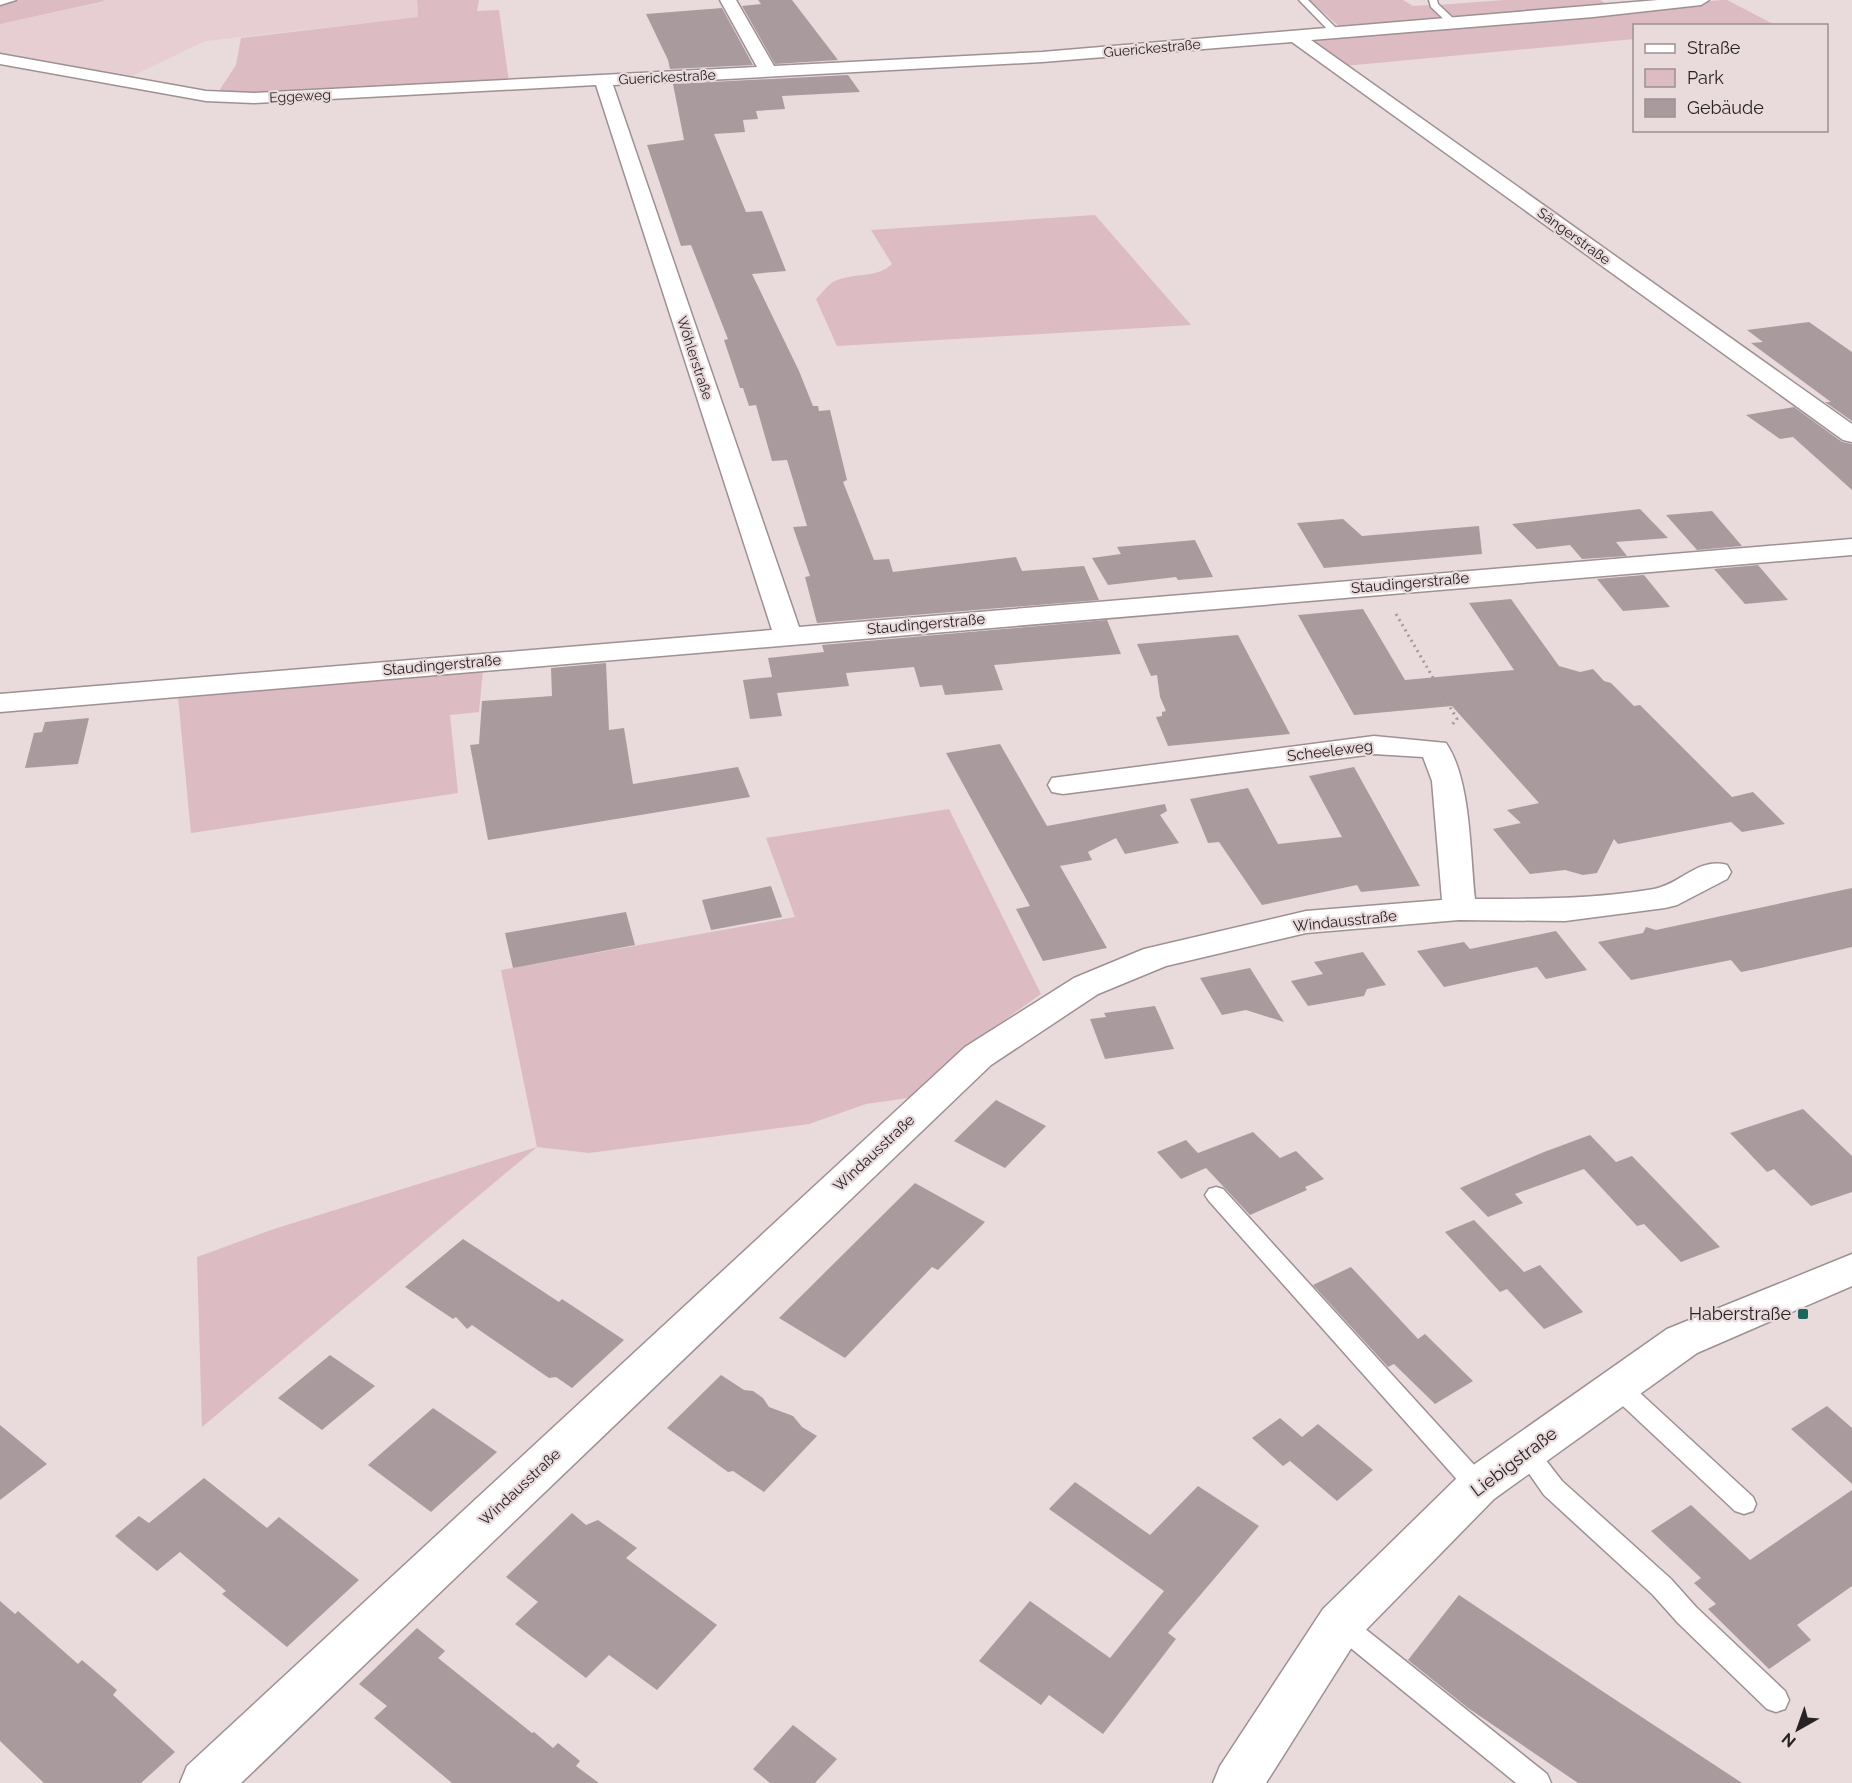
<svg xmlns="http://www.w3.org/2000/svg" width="1852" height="1783" viewBox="0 0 1852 1783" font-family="Raleway,sans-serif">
<rect width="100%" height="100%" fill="#e9dadc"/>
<path fill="#e6ced3" d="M102,0h315l1,17 -213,24 -79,38 -126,-23v-32l104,-22z"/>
<path fill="#dcbbc2" d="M19,0h83l3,1 -105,23v-20z
M417,0h62l-2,11 22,-1 10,72 -292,12 19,-29 5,-27 177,-21z
M1309,0h94l10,6 15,-1 15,13 -102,10z
M1504,0h96l12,7 -160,12 -14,-14z
M1722,0h5l48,25 -141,1v13l-290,27 -36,-28z
M1095,215l96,110 -354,21 -21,-47c5,-5 11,-13 17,-17 19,-10 44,-3 59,-18l-21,-34z
M483,670l-4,42 -29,3 8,78 -267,40 -13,-136z
M949,809l92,185 -68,48 -65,56 -42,6 -57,20 -220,29 -52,-6 -335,280 -5,-170 77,-28 263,-82 -36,-177 294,-53 -29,-79z"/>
<path fill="#a99b9d" d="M758,0h34l46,60 -63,4 -33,-58 19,-2z
M722,8l31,57 -83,4 -2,-9 -22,-46z
M848,75l12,17 -78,4 3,13 -29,2 2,8 -15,1 2,12 -31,2 32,78 16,-1 24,60 -34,3 47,97 14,35h5l1,5 11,-1 17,70 -4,2 31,78 15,-1 4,13 123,-15 6,14 62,-5 15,34 -282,23 -12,-46 5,-1 -17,-49 14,-1 -20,-66 -15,1 -16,-56 -7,1 -6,-18h-3l-16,-48 4,-1 -37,-94 -10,1 -34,-101 37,-5 -11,-56z
M1809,322l43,30v69l-27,-19h6l-80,-59 12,-1 -16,-12z
M1794,407l48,35 10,2v46l-59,-53 -13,2 -34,-24z
M1640,509l28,29 -52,4 11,14 -45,3 -12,-14 -33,4 -25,-25z
M1712,511l30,35 -45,4 -31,-35z
M1343,519l19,17 117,-10 3,28 -158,14 -27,-45z
M1195,540l18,37 -35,3 -2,-3 -68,8 -16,-27 29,-4 -4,-7z
M1758,565l30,35 -43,4 -31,-35z
M1644,575l26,32 -47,4 -26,-32z
M1511,599l48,67 21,6 13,-3 11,12 7,2 23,23 6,-1 92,92 21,-5 32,32 -43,8 -11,-10 -113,22 -4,-5 -17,34 -14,2 -18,-5 -35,4 -37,-45 28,-6 -14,-13 32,-7 -87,-97 -98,9 -56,-100 65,-6 42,71 109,-10 -45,-67z
M1107,620l14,34 -127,11 9,25 -58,5 -3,-10 -22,2 -6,-20 -68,6 3,13 -72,7 5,23 -32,3 -7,-39 29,-3 -4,-19 56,-6 -2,-7z
M1238,635l52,99 -122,12 -12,-29 6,-1v-4l4,-1 -6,-14 -3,-22 -6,1 -14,-32z
M606,663l3,67 15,-2 9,56 105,-17 12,30 -262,43 -18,-95 9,-1 3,-43 70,-5 -1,-28z
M89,718l-11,46 -53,4 9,-35 8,-1 3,-10z
M1000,744l47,82 118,-22 2,7 -7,4 19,28 -54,11 -9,-16 -28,14 4,8 -32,6 47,82 -64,13 -27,-52 14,-3 -84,-153z
M1354,767l66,119 -59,6 -4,-7 -95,20 -43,-63 -11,1 -18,-44 58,-11 30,56 64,-7 -33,-61z
M771,886l11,31 -71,13 -9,-30z
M1852,888v59l-91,21 -20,4 -10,-12 -100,20 -33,-38 45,-9 3,-6 10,3z
M626,912l9,33 -122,23 -8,-35z
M1556,931l31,39 -41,9 -9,-12 -93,20 -27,-36 47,-9 6,7z
M1363,952l23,33 -19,4 -3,7 -56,10 -17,-25 32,-7 -9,-12z
M1250,968l34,54 -38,-12 -24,5 -22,-37z
M1155,1006l19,43 -69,10 -15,-40 16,-2 -2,-4z
M996,1100l50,26 -41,42 -51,-27z
M1803,1109l49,47v36l-41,14 -37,-37 -7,3 -37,-39z
M1253,1132l27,26 16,-7 28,28 -19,8 2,3 -57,25 -44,-47 -25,11 -24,-27 29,-12 12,13z
M1590,1135l26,27 16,-6 88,91 -39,15 -37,-38 -7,2 -53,-57 -69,25 8,9 -35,14 -28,-29 84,-36z
M915,1183l70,39 -47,48 -6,-3 -87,91 -66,-40z
M1474,1220l50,52 16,-7 43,47 -39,17 -37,-40 -7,3 -55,-60z
M463,1239l96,63 3,-3 62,41 -52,48 -16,-11 -7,1 -77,-53 -5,4 -11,-12 -3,2 -48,-32z
M1351,1267l67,72 7,-5 48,47 -38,23 -41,-40 -6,3 -75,-82z
M330,1355l45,31 -53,44 -44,-32z
M721,1375l23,15 9,1 10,7 6,9 24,9 9,11 15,9 -53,56 -31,-21 -5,1 -61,-44z
M1827,1406l25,22v56l-61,-55z
M433,1408l64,44 -66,60 -63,-47z
M1280,1418l22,19 16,-13 55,46 -36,31 -47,-40 -7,5 -31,-28z
M0,1425l47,39 -47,36z
M204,1478l63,50 12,-11 80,63 -72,67 -65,-53 4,-3 -46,-39 -23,19 -42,-35 24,-20 10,7z
M1075,1482l75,53 48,-49 61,40 -91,107 8,6 -73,95 -54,-39 -8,10 -62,-44 51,-60 80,57 54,-67 -115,-82z
M1852,1490v96l-55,39 14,15 -42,29 -61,-60 8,-5 -22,-21 7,-5 -50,-47 40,-26 59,55z
M572,1513l14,12 12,-5 39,28 -11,10 91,67 -60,65 -48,-35 -23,23 -71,-54 23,-22 -32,-25z
M1459,1595l137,92 146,96h-164l-110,-75 -60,-48z
M0,1601l15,13 3,-3 60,53 4,-4 35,30 -4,5 62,57 -34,31h-97l-44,-42z
M417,1628l28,23 -7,7 94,75 2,-1 19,16 5,-5 22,18 -4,5 23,17h-147l-78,-65 13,-12 -28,-22z
M793,1725l44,34 -22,24h-45l-17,-14z"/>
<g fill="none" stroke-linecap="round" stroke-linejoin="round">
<g stroke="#9e9093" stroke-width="3">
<path id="lane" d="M0,0h16l-16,5z
M1299,0h9l31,31v4h-6z
M1429,0h8l1,4 18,17v4h-6l-19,-18z
M1216,1187l7,2 264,290 3,7 -3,7 -9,3 -9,-3 -260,-292 -4,-6 4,-6z
M1618,1378l8,2 127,117 3,7 -3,7 -9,3 -9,-3 -125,-117 -4,-7 4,-7z
M1526,1442l8,3 28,36 109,98 25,28 89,84 4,9 -4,9 -9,3 -9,-3 -89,-86 -25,-28 -109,-100 -30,-43 4,-7z
M1340,1612l9,4 198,158 4,9h-35l-185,-151 -4,-8 4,-8z"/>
</g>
<g stroke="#9e9093" stroke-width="3">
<path id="street" d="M720,0h16l38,66 268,-14 616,-52h51l-8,5 -108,12 -282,23 541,384v18l-9,-2 -551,-398 -250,20 -429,23 186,542 1053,-88v16l-1852,157v-18l772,-64 -176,-545 -342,18 -48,-2 -206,-37v-10l206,37 48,2 503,-26z
M1374,736l72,7c25,36 24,111 29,156 60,0 120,0 179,-10 27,-5 44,-32 73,-24l4,7 -4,7 -50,26 -12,3 -100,13 -106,-1 -153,13 -140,33 -68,28 -107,71 -750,718h-61l7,-17 778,-719 109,-69 70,-29 162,-38 136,-11 -10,-119 -9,-24 -49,-3 -311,40 -11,-2 -4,-7 4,-7z
M1852,1254v32l-155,67 -203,146 -137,140 -91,144h-53l7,-17 103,-157 139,-136 205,-144z"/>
</g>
<path stroke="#a5999b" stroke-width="3" stroke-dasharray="2 4" stroke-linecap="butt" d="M1396,614l61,105 -6,7"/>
<use href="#lane" fill="#fff" fill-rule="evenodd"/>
<use href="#street" fill="#fff" fill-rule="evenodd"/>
</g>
<rect fill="#1c665d" stroke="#e9dadc" stroke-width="2" x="1797" y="1308" width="12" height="12" rx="3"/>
<g text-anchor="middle" stroke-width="4.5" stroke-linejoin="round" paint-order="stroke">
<g font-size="14" fill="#282224" stroke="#e9dadc">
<text transform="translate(1152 48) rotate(-5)" y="5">Guerickestraße</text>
<text transform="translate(667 77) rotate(-3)" y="5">Guerickestraße</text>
<text transform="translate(300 96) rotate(-3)" y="5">Eggeweg</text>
<text transform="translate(1574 236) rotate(36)" y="5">Sängerstraße</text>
<text transform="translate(695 358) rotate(72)" y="5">Wöhlerstraße</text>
</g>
<g font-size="15" fill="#282224" stroke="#e9dadc">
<text transform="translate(1410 583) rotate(-5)" y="5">Staudingerstraße</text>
<text transform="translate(926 624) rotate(-5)" y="5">Staudingerstraße</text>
<text transform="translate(442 665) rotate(-5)" y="5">Staudingerstraße</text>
<text transform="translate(1330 751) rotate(-7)" y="5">Scheeleweg</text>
<text transform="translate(1345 921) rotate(-6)" y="5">Windausstraße</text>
<text transform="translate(874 1153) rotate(-43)" y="5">Windausstraße</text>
<text transform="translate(520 1487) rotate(-43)" y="5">Windausstraße</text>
</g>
<g font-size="18" fill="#282224" stroke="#e9dadc" text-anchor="end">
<text x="1791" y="1320">Haberstraße</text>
</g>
<g font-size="18" fill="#282224" stroke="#e9dadc">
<text transform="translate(1514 1462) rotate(-37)" y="6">Liebigstraße</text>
</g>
</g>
<rect x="1633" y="24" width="195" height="108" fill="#e9dadc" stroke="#9c9092" stroke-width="1.5"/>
<rect x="1645" y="44" width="30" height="9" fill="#ffffff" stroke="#9c9092" stroke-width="1.5"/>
<text x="1687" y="54" font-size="18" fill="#282224">Straße</text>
<rect x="1645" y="69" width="30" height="18" fill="#dcbbc2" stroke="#9c9092" stroke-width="1.5"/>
<text x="1687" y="84" font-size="18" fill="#282224">Park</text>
<rect x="1645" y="99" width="30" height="18" fill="#a99b9d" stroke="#9c9092" stroke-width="1.5"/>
<text x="1687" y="114" font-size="18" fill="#282224">Gebäude</text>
<g transform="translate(1798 1729) rotate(220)" stroke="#e9dadc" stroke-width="4.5" paint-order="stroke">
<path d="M0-4.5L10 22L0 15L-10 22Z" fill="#282224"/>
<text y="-9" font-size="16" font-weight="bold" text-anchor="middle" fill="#282224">N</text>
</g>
</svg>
